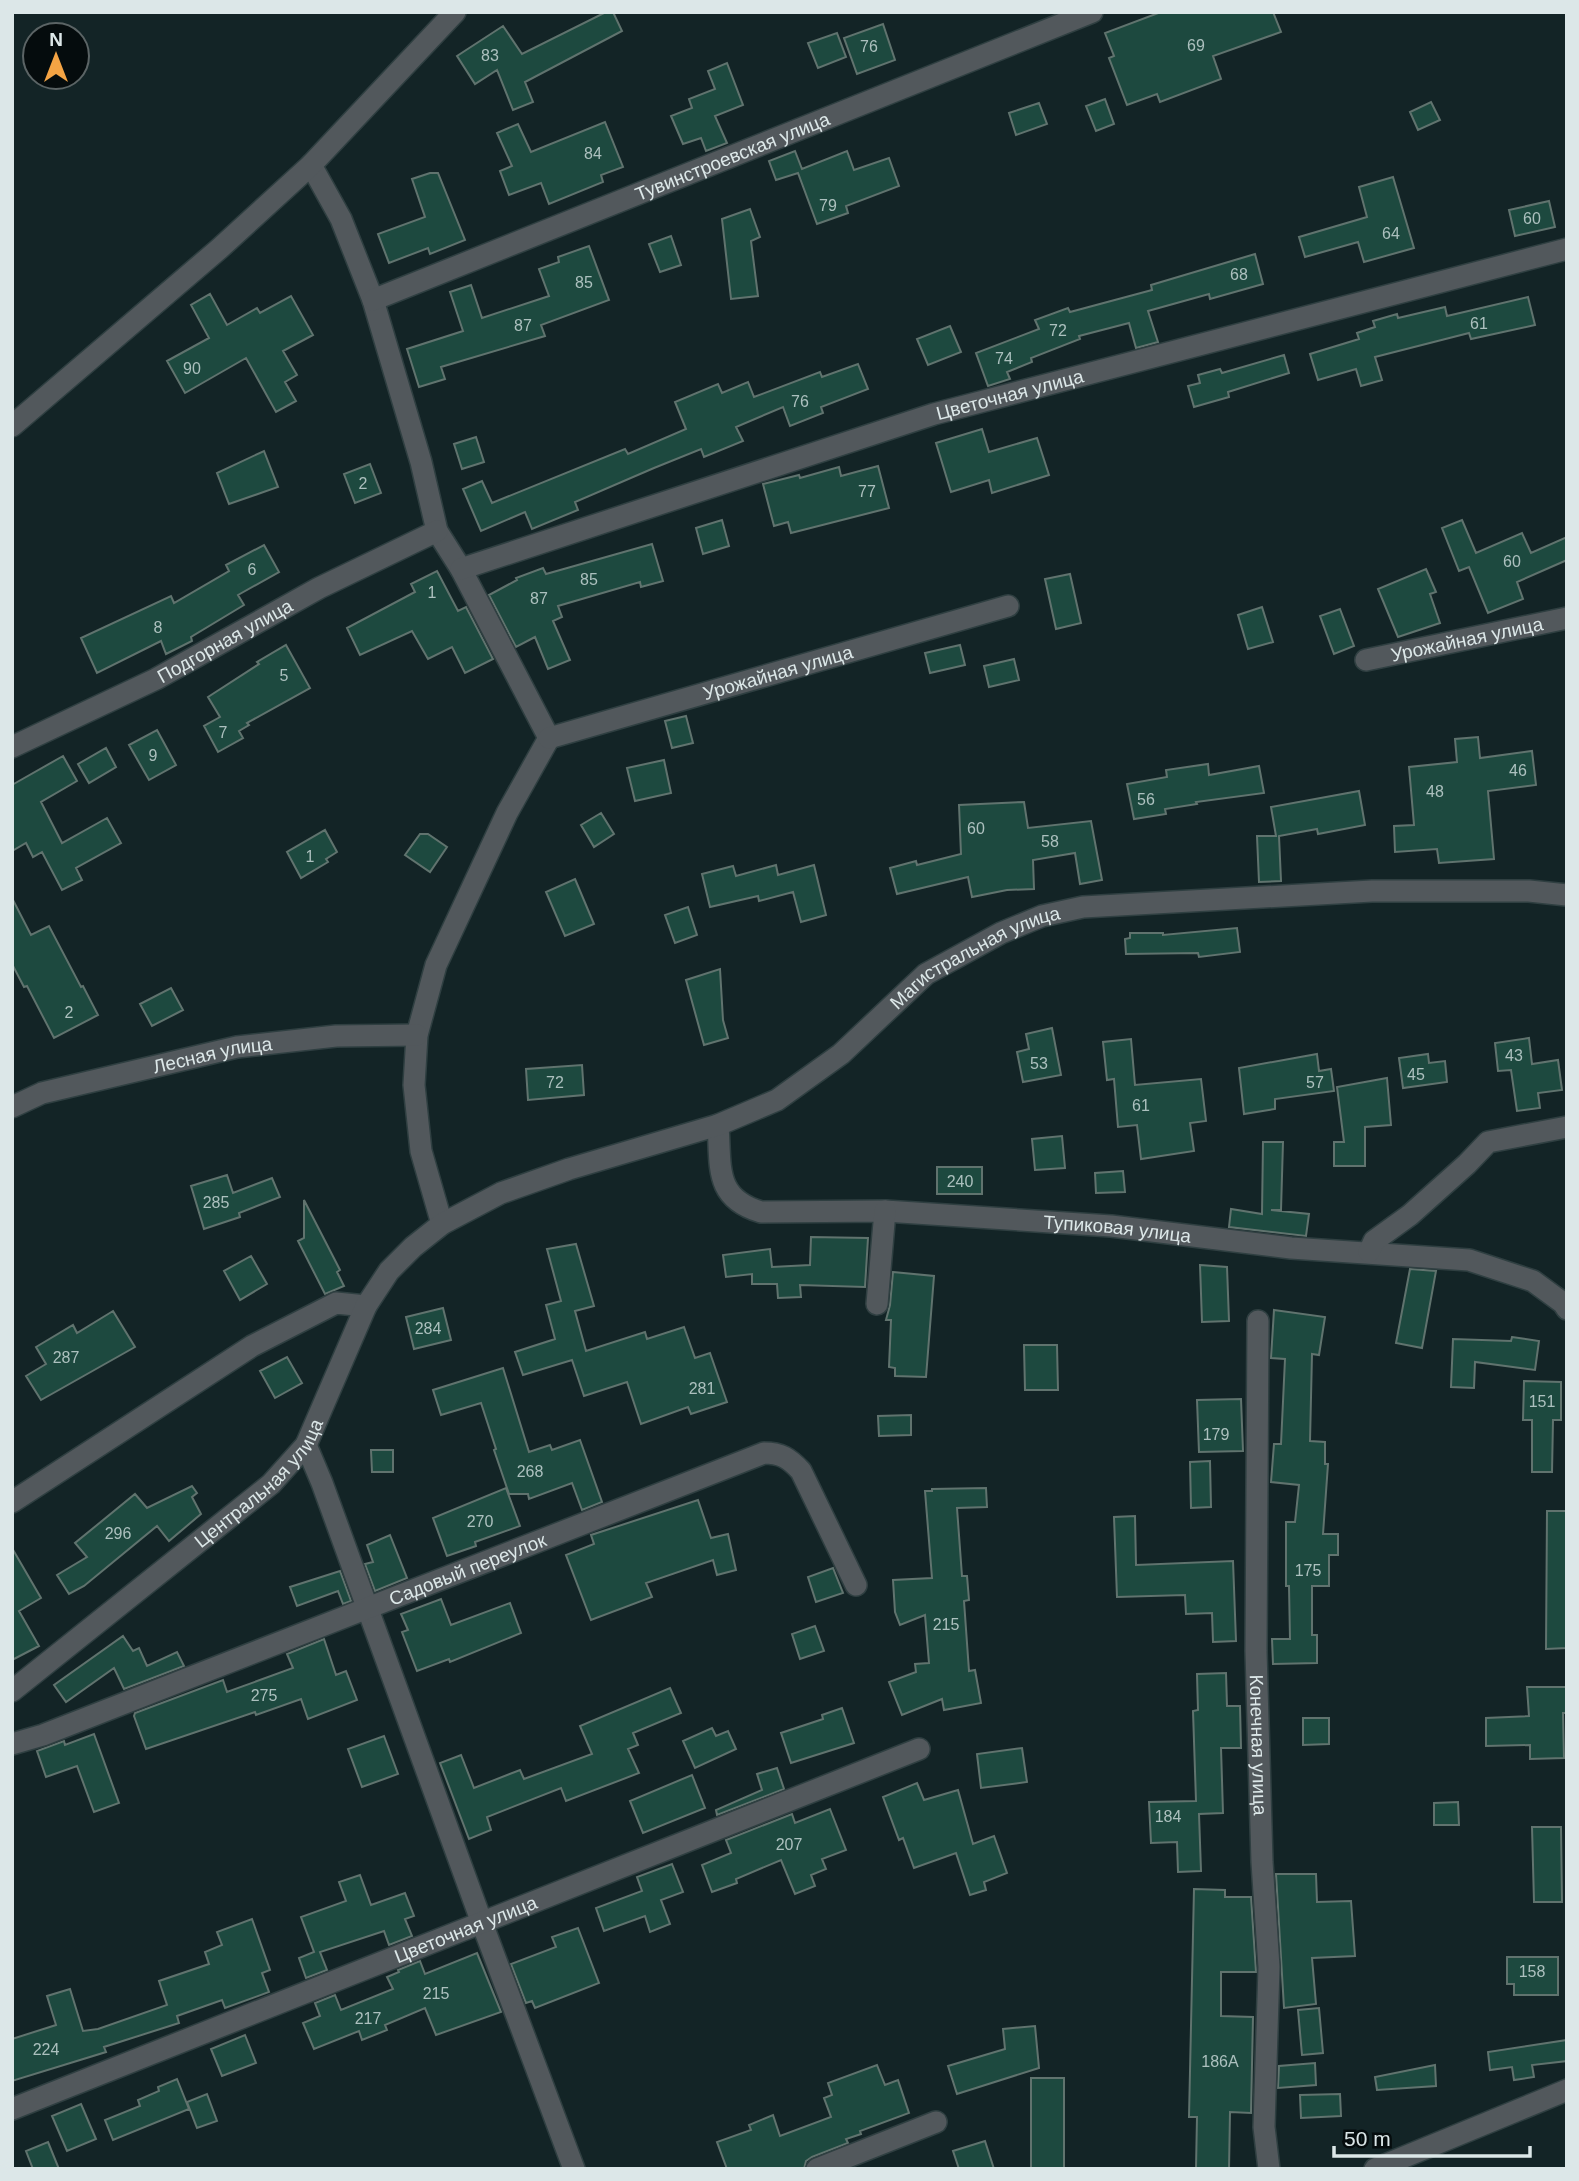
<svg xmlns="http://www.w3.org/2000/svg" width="1579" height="2181" viewBox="0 0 1579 2181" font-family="Arial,sans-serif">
<rect width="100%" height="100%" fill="#132426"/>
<path fill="#1d493f" stroke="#60736e" stroke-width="2" d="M606,12h7l9,19 -97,51 8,20 -20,8 -16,-40 -22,14 -18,-28 46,-30 19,28z
M1161,12h112l8,20 -68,24 8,23 -61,23 -3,-8 -30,11 -18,-47 5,-2 -9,-23z
M883,24l12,36 -38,14 -13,-36z
M837,33l9,24 -28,11 -10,-25z
M727,63l16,42 -28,11 12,27 -21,8 -5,-13 -18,6 -12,-28 21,-8 -3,-9 26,-10 -7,-18z
M1105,99l9,25 -18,7 -10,-25z
M1431,102l9,18 -22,10 -8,-18z
M1039,103l8,21 -31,11 -7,-22z
M605,122l18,45 -22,8 2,7 -54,22 -8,-21 -32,12 -9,-24 12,-5 -15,-33 21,-9 13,28z
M795,151l7,18 45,-18 7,19 35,-12 10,28 -53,20 2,7 -31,11 -19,-51 -22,7 -7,-19z
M430,173h8l27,67 -35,14 -2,-6 -39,15 -11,-29 47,-17 -13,-38z
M1393,177l21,71 -50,14 -6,-20 -53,15 -6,-20 68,-20 -8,-30z
M1549,201l6,26 -40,9 -6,-26z
M750,209l10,28 -9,4 7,55 -27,3 -9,-80z
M671,236l10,29 -21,7 -11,-28z
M589,246l20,54 -68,25 4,11 -104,31 4,12 -26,8 -12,-38 56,-18 -13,-39 21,-7 11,33 67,-22 -10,-27 20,-7 -1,-5z
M1255,254l8,30 -53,15 -1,-5 -61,17 10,31 -22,6 -7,-25 -50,13 1,3 -49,19 1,4 -25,10 3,7 -22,7 -12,-33 63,-24 -4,-9 33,-12 2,4 82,-22 -1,-5z
M210,294l17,31 30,-17 3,5 31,-17 22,39 -30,16 14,24 -12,7 11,19 -20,11 -30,-54 -61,35 -18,-32 42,-23 -18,-33z
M1528,297l7,28 -64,14 -2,-6 -94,24 7,23 -21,6 -5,-17 -38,11 -8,-26 49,-15 -2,-6 18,-6 -2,-6 24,-7 1,4 47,-11 2,9z
M950,326l11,26 -33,13 -11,-26z
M1284,355l5,18 -61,19 1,5 -35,10 -6,-21 12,-3 -2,-8 22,-6 2,4z
M858,364l10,25 -47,18 2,6 -33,13 -7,-19 -47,20 7,14 -39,16 -3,-8 -47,19 -79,34 3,8 -46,19 -7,-17 -44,19 -18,-42 19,-8 10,22 133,-54 3,5 58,-25 -11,-27 43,-18 4,9 26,-11 6,15 66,-25 2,5z
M982,429l7,23 48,-14 12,37 -57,18 -3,-13 -38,12 -15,-49z
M476,437l8,25 -22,7 -8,-25z
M264,451l14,36 -49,17 -12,-31z
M370,464l11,29 -26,10 -11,-29z
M878,466l11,42 -98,25 -3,-11 -14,4 -11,-42 36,-9 1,3 39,-11 2,9z
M722,520l7,26 -26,8 -7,-26z
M1462,520l14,33 46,-20 9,20 36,-16v23l-50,22 6,17 -35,14 -19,-46 -10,4 -17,-43z
M652,544l11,37 -22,6 -1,-5 -82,24 4,11 -9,4 17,39 -22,9 -13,-32 -19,10 -27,-52 28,-15 -1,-2 27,-10 3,6z
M264,545l15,27 -41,23 6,10 -53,32 1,4 -26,13 -5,-13 -64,32 -16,-35 90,-42 3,7 55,-32 -3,-6z
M1426,569l10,23 -6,2 10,29 -42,14 -20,-48z
M437,571l21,40 8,-4 27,52 -28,14 -13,-26 -24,12 -16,-28 -52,24 -13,-27 68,-36 -4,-8z
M1070,574l11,49 -25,6 -11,-50z
M1262,607l11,35 -25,7 -10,-34z
M1340,609l14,37 -20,8 -14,-38z
M286,645l24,43 -63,35 2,2 -10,6 4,7 -25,14 -14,-26 16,-9 -12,-20 51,-33 -2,-2z
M960,645l5,20 -35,8 -5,-20z
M1014,659l5,21 -30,7 -5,-21z
M686,716l7,27 -21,5 -7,-27z
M157,730l19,35 -27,15 -20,-35z
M1478,737l2,21 52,-7 4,34 -48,6 6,68 -55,4 -2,-14 -42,3 -1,-26 20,-1 -5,-58 48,-5 -2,-23z
M106,748l10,19 -27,16 -11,-19z
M63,756l14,25 -36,21 21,41 45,-25 14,25 -45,25 6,12 -20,10 -20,-38 -9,5 -7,-14 -14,8v-66z
M664,760l7,33 -36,8 -8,-33z
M1208,764l1,11 50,-9 5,27 -68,9 1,2 -32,5 1,5 -32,5 -7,-35 40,-7 -1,-7z
M1359,791l6,34 -47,9 -1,-5 -38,7 2,45 -22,1 -2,-46h19l-5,-29z
M1024,802l4,26 63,-7 11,59 -22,4 -5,-31 -42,7 1,29 -27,1 -35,7 -4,-20 -71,17 -7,-26 26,-7 1,4 44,-11 -2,-49z
M601,813l13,21 -20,13 -13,-22z
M325,830l12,22 -11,7 2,3 -27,16 -14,-26z
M420,834h8l19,13 -17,25 -25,-17z
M776,865l2,10 36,-10 12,50 -25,7 -8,-30 -34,9 -1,-5 -48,11 -8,-33 31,-8 3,10z
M575,879l19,45 -29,12 -19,-44z
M12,898l19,37 18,-9 32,61 2,-1 15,29 -44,23 -27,-52 -3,1 -12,-23z
M688,907l9,28 -22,8 -10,-28z
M1237,928l3,24 -41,5 -1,-4 -72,1 -1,-15 5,-1v-5h33v2z
M720,969l3,51 5,18 -24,7 -18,-65z
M171,988l12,22 -31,16 -12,-22z
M1052,1028l9,47 -38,7 -6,-30 12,-3 -3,-15z
M1529,1038l3,26 26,-4 4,30 -24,3 2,15 -23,3 -6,-41 -13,1 -3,-28z
M1131,1039l4,46 66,-6 5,42 -16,2 4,28 -53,8 -4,-34 -19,2 -4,-48 -7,1 -4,-38z
M1317,1054l2,17 12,-2 3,22 -59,8v10l-31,5 -5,-46z
M1428,1054l1,9 16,-2 2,21 -44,6 -4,-30z
M582,1065l2,30 -56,5 -2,-31z
M1387,1078l4,47 -26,2v39h-31v-24h10l-7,-55z
M1062,1136l3,32 -30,2 -3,-31z
M1263,1142h20l-2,68h-10l38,4 -3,22 -77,-9 2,-18 31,5z
M937,1167h45v27h-45z
M1123,1171l2,21 -29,1 -1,-20z
M227,1175l6,18 39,-15 8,19 -41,16 1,4 -36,12 -13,-43z
M304,1200l36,70 -3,2 7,14 -19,8 -27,-53 6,-3z
M811,1237l57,1 -3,49 -65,-2 1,12 -23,1 -1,-14h-25v-10l-26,3 -3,-22 47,-6 2,18 38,-2z
M576,1244l18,62 -19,5 11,40 59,-19 2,7 37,-12 11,31 15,-5 17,49 -36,12 -3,-7 -47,17 -14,-42 -43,14 -12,-36 -49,15 -8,-23 40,-13 -9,-34 15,-4 -14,-52z
M251,1256l16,28 -27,16 -16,-29z
M1200,1265l27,2 2,54 -27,1z
M1410,1269l26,2 -14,77 -26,-5z
M893,1272l41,4 -8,101 -31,-1v-8l-6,-1 2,-47h-5l4,-15z
M443,1308l8,32 -37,9 -8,-32z
M1274,1310l51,7 -6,38 -7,-1 -2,87 15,1v22h3l-5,70h15v21h-9v31h-17v49h5v28l-44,1 -1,-25h18l-1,-53h-3v-64h9l4,-37 -28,-3 3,-38h7l4,-85 -14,-1z
M113,1311l22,36 -94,53 -15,-24 20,-12 -10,-17 37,-22 4,8z
M1512,1337l27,4 -4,29 -60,-8 -1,26 -23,-1 2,-48 58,2z
M1024,1345h33l1,45h-33z
M287,1357l15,26 -27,15 -15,-27z
M503,1368l26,84 21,-7 2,5 28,-10 22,62 -20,8 -10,-27 -43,16 -1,-5h-19l-15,-44 2,-1 -15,-46 -40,12 -8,-25z
M1524,1381l37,1v38h-8l-1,52h-20v-52h-9z
M1241,1399l2,52 -44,1 -2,-52z
M911,1415v20l-32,1 -1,-20z
M371,1450h22v22h-21z
M1210,1461l1,46 -20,1 -1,-46z
M192,1486l5,7 -5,4 9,17 -32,27 -12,-15 -73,60 -15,8 -12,-19 30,-18 -12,-14 60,-49 12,14z
M506,1488l14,38 -45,16 1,4 -29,10 -14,-38z
M986,1488l1,19 -30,1 5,68h5l2,24 -5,1 5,70 6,-1 6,33 -37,7 -2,-11 -40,16 -13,-33 27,-10 -1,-8 14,-1 -4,-48 -25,10 -5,-13 -2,-32 39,-2 -7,-87h7v-2z
M698,1500l13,38 17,-4 8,36 -19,5 -4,-15 -67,23 6,14 -61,23 -25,-65 28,-11 -3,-9z
M1547,1511h20v137l-21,1z
M1135,1516l1,49 97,-4 3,80 -23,1 -1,-29 -26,1 -1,-19 -68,2 -3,-80z
M390,1535l17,43 -32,13 -10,-27 8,-2 -6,-17z
M12,1548l29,50 -22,13 20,35 -27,14z
M833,1568l10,25 -27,9 -8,-25z
M340,1571l11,30 -8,3 -5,-13 -41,15 -7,-19z
M441,1599l10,26 59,-22 11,30 -71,29 -1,-3 -32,12 -15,-39 6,-2 -7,-16z
M815,1626l9,25 -24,8 -8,-25z
M123,1636l10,15 6,-3 8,18 30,-14 7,14 -60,23 -10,-21 -48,34 -12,-17z
M324,1639l12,36 10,-4 11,29 -49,19 -7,-20 -45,16 -1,-3 -109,37 -12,-33 1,-3 88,-33 4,12 66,-24 -6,-14z
M1226,1673l1,33h13l1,42h-20l2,65 -24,1 2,57 -23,1 -1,-30 -26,1 -2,-41 47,-1 -3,-90 5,-1 -1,-36z
M1527,1687h40v26h-4l1,45 -34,1v-14l-44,1v-28l43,-2z
M670,1688l11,25 -48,20 5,12 -10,4 11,24 -73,28 -5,-13 -74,29 4,13 -22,9 -29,-76 21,-8 13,33 46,-18 4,9 68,-25 -12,-28z
M842,1708l12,35 -63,20 -10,-30 42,-14 -1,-4z
M1303,1718h26v26l-26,1z
M712,1728l4,8 12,-5 8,18 -41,19 -12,-27z
M94,1734l25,69 -25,9 -17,-46 -31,11 -9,-26 27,-10 1,4z
M384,1736l14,38 -36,13 -14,-38z
M1022,1748l5,34 -46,6 -4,-34z
M777,1768l7,21 -67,26 -1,-5 46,-20 -5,-16z
M692,1775l13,33 -62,25 -13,-32z
M917,1783l7,17 34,-10 15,54 21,-8 13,37 -23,9 2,8 -16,5 -14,-42 -42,15 -11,-30 -4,2 -16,-43z
M1458,1802l1,23h-25v-22z
M830,1809l16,41 -24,9 4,10 -15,6 4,11 -20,8 -14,-34 -45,19 1,4 -25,9 -10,-27 29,-12 -5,-13 66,-26 3,9z
M1532,1827h29l1,75h-28z
M672,1864l11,28 -22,8 9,24 -20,8 -5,-16 -41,15 -8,-23 46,-17 -5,-14z
M1276,1874h40l1,28 34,-1 4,55 -43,2 4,46 -32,4z
M360,1875l11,30 34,-12 9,23 -9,3 7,17 -23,9 -5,-14 -64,21 7,18 -21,8 -7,-20 15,-6 -13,-35 45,-16 -7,-19z
M1194,1889l31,1v7h26l5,75h-35v44l32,1 -2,96 -21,-1 -1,57h-33l1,-52h-8z
M252,1919l18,51 -8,3 7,19 -44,16 -3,-8 -45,16 2,7 -75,24 2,5 -94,29v-42l44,-14 -9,-29 23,-7 13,42 15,-2 69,-24 -8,-24 50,-17 -4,-12 17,-7 -5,-13z
M578,1928l21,55 -64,25 -3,-7 -6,2 -15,-39 45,-17 -4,-10z
M477,1953l24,59 -65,23 -11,-27 -40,17 2,5 -25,10 -3,-9 -45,18 -11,-26 17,-7 -5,-13 20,-8 6,15 52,-21 -6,-12 12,-5 -1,-2 22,-9 5,13z
M1507,1957h51v38h-44v-11h-7z
M1319,2008l4,45 -21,2 -4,-45z
M1035,2026l4,42 -82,26 -9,-28 57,-17 -2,-20z
M245,2035l11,28 -34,13 -11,-27z
M1567,2040v21l-35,4 2,12 -20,3 -2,-13 -22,3 -2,-18z
M1315,2063l1,22 -38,3 1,-22z
M877,2065l8,20 13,-5 11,33 -49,18 1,3 -15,5 2,4 -36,14 -6,4 -2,8h-77l-10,-27 34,-12 -2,-5 24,-10 7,21 51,-19 -7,-19 8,-3 -4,-12z
M1435,2065l1,21 -59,4 -2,-13z
M1031,2078h33v91h-33z
M177,2079l12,30 -76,31 -8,-20 35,-14 -2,-6 21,-9 -1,-4z
M207,2094l10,27 -20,7 -10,-26z
M1340,2094l1,22 -40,2 -1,-23z
M81,2104l15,35 -29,12 -15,-35z
M985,2141l9,28h-35l-6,-18z
M48,2142l11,27h-26l-7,-18z"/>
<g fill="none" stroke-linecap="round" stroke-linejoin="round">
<g stroke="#2f3f41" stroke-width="24">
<g id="minor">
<path d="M311,165l30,54 32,81 48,162 16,69 24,38 88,169 -42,75 -71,152 -19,70 -3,50 7,66 21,73"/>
<path id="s1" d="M373,300l719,-288"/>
<path d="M12,426l207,-177 92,-84 144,-153"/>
<path id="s2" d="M461,569l473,-155 633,-165"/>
<path id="s3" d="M1366,660l201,-42"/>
<path id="s4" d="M549,738l459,-132"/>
<path id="s5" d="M12,747l144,-68 163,-91 118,-57"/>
<path id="s6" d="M12,1107l30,-14 195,-46 99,-11 81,-1"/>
<path id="s7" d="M718,1125c3,42 -4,73 43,87l124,-1 226,15 180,22 178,12 64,21 30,22 4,6"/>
<path d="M1369,1252l5,-11 36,-26 57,-51 21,-22 79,-15"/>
<path d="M877,1304l8,-93"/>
<path id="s8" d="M1258,1321l-2,330 6,211 7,105 -5,160 5,42"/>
<path d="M306,1445l16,38 160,440 92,246"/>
<path d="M12,1502l240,-156 84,-43 30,3"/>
<path id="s9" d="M12,1691l259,-207 35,-39 60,-139 23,-35 24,-24 29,-23 59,-31 68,-24 149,-44 59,-25 64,-46 85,-80 75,-41 41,-17 41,-9 289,-16h157l38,4"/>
<path id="s10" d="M12,1744l31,-9 721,-282c17,0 25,5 37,18l55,114"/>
<path id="s11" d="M12,2109l907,-360"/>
<path d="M817,2169l119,-47"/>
<path d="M1375,2169l192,-79"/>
</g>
</g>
<use href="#minor" stroke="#52585c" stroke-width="21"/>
</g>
<g text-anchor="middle" stroke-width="5" stroke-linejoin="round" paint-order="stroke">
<g font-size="16" fill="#acc0be">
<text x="1196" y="51">69</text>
<text x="869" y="52">76</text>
<text x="490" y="61">83</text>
<text x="593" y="159">84</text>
<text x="828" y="211">79</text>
<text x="1532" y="224">60</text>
<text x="1391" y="239">64</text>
<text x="1239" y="280">68</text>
<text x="584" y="288">85</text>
<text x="1479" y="329">61</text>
<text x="523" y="331">87</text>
<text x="1058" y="336">72</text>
<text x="1004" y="364">74</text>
<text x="192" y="374">90</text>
<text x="800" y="407">76</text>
<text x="363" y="489">2</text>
<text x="867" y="497">77</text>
<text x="1512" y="567">60</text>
<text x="252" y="575">6</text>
<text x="589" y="585">85</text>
<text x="432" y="598">1</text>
<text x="539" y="604">87</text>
<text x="158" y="633">8</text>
<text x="284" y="681">5</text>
<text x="223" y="738">7</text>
<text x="153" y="761">9</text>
<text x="1518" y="776">46</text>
<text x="1435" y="797">48</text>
<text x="1146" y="805">56</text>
<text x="976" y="834">60</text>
<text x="1050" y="847">58</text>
<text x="310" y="862">1</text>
<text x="69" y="1018">2</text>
<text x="1514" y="1061">43</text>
<text x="1039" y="1069">53</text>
<text x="1416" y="1080">45</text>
<text x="555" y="1088">72</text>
<text x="1315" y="1088">57</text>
<text x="1141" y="1111">61</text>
<text x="960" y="1187">240</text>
<text x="216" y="1208">285</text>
<text x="428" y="1334">284</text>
<text x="66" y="1363">287</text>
<text x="702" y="1394">281</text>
<text x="1542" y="1407">151</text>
<text x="1216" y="1440">179</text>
<text x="530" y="1477">268</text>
<text x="480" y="1527">270</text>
<text x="118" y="1539">296</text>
<text x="1308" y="1576">175</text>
<text x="946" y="1630">215</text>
<text x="264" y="1701">275</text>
<text x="1168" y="1822">184</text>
<text x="789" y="1850">207</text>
<text x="1532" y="1977">158</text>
<text x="436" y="1999">215</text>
<text x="368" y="2024">217</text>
<text x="46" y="2055">224</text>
<text x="1220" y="2067">186А</text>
</g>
<g font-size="19" fill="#dce7e8" stroke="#050c0d">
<text dy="7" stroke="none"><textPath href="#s1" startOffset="387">Тувинстроевская улица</textPath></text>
<text dy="7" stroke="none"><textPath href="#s2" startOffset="576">Цветочная улица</textPath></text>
<text dy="7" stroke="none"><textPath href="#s3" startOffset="103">Урожайная улица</textPath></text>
<text dy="7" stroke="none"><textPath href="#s5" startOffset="238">Подгорная улица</textPath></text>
<text dy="7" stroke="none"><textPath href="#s4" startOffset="238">Урожайная улица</textPath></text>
<text dy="7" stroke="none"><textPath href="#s9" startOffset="1253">Магистральная улица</textPath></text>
<text dy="7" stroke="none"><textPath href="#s6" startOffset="208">Лесная улица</textPath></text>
<text dy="7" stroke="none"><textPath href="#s7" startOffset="464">Тупиковая улица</textPath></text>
<text dy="7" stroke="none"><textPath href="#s9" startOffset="324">Центральная улица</textPath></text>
<text dy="7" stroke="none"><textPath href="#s10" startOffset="488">Садовый переулок</textPath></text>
<text dy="7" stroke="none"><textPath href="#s8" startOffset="424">Конечная улица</textPath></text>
<text dy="7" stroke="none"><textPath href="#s11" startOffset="488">Цветочная улица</textPath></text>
</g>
</g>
<rect width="1579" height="2181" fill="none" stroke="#dce7e8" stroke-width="28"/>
<g transform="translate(56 56)"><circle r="33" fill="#050c0d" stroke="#5b6465" stroke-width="2"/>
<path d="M0-5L12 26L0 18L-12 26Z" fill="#f4a444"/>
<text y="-10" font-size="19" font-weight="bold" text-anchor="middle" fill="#dce7e8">N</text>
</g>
<path d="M1334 2146v10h196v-10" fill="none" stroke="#dce7e8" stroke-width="3.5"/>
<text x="1344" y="2146" font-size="21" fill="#dce7e8" stroke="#050c0d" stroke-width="5" paint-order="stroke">50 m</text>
</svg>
